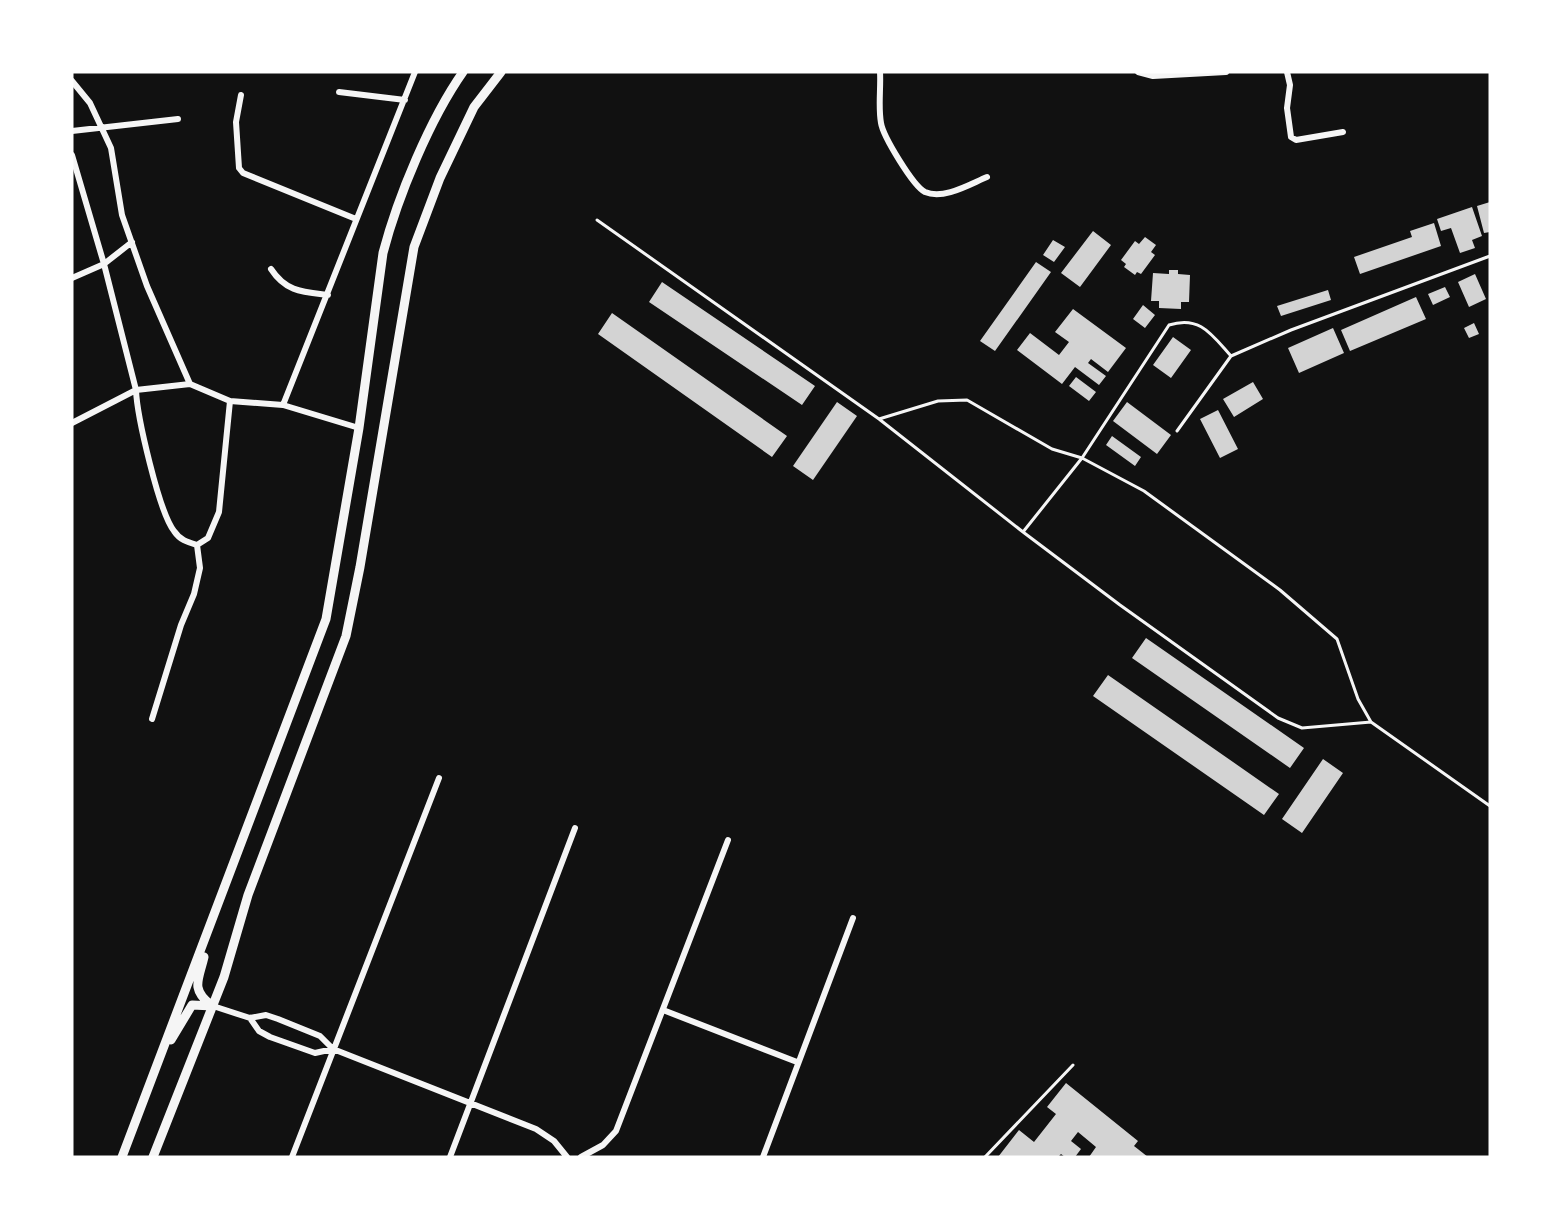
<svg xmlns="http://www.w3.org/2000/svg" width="1562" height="1229" viewBox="0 0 1562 1229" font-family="'IBM Plex Sans',sans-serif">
<rect width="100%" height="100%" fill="#111"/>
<path fill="#d3d3d3" d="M1490,202v30l-6,1 -7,-27z
M1472,207l10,29 -10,4 3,8 -15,5 -9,-25 -10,3 -4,-12z
M1434,223l7,23 -81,28 -6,-17 58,-20 -2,-6z
M1093,231l18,14 -31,42 -19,-14z
M1145,237l11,8 -5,7 4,3 -14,19 -4,-2 -2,3 -11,-8 2,-3 -5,-4 14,-19 4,3z
M1053,240l12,7 -11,15 -11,-7z
M1036,262l15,10 -56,79 -15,-10z
M1169,270h9v4l12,1 -1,27h-8v7l-22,-1v-7h-8l2,-28 16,1z
M1475,274l11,25 -17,8 -11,-25z
M662,282l153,104 -13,19 -153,-103z
M1445,287l5,10 -17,8 -5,-11z
M1328,290l3,10 -50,16 -4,-10z
M1416,297l10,22 -76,32 -9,-21z
M1143,305l12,10 -10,13 -12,-9z
M1073,309l53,39 -18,24 -17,-13 -3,4 18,13 -7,9 -24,-18 -13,17 -45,-34 13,-17 29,22 10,-13 -14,-10z
M612,313l175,123 -15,21 -174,-123z
M1474,323l5,11 -10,4 -5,-10z
M1333,328l11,25 -45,20 -11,-25z
M1173,337l18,13 -20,28 -18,-13z
M1076,377l20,15 -7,9 -20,-15z
M1253,382l10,17 -29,18 -11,-18z
M837,402l20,14 -44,64 -20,-14z
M1127,402l44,33 -14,19 -44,-33z
M1218,410l20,39 -18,9 -20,-39z
M1112,436l29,21 -6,9 -29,-21z
M1146,638l158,110 -14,20 -158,-110z
M1108,675l171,119 -15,21 -171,-119z
M1323,759l20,14 -41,60 -20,-14z
M1066,1083l72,58 -4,5 14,11h-59l7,-10 -18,-15 -7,9 10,8 -6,8h-10l-4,-3 -3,3h-60l21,-27 15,12 22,-28 -9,-7z"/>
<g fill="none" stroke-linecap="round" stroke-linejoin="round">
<path stroke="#f5f5f5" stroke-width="3" d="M597,220l282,199 144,113 97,73 158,113 24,10 69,-6 119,84
M879,419l59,-18 29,-1 85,49 30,9 62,33 136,99 57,49 21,60 13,23
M1177,431l54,-75 60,-26 199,-74
M1023,532l59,-74 87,-133c31,-10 43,10 62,31
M985,1157l88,-92"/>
<path stroke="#f5f5f5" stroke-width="6" d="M880,72c1,17 -2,34 1,51 2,13 32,63 44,69 19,8 45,-8 62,-15
M1138,72l15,4 73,-4
M1287,72l3,13 -3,23 4,29 5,3 47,-8
M72,81l18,22 21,45 11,67 25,71 43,98 40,17 53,4 76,23
M339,92l66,8
M241,95l-5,27 3,46 4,5 113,46
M72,131l106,-12
M72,155l32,109 32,126 -64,33
M271,269c15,23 32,23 57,26
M72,278l32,-14 28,-22
M190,384l-54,6c1,26 23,122 38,141 6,9 13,11 23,14l11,-7 11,-26 11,-111
M283,405l132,-333
M152,719l29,-94 13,-31 6,-26 -3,-23
M213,1006l37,12 16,-3 12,4 42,17 13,13 203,80 18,12 13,16
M663,1010l134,52
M250,1018l9,13 11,6 45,16 18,-4
M292,1157l147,-379
M450,1157l125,-329
M581,1157l22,-12 13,-14 112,-291
M763,1157l90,-239"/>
<path stroke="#f5f5f5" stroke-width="9" d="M204,957c-5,22 -14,32 7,48
M171,1040l21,-35 21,1
M122,1157l204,-538 33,-191 24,-175c15,-57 47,-134 80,-181
M153,1157l71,-180 24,-82 98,-259 14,-69 54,-320 26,-69 34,-71 27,-35"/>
</g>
<rect width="1562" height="1229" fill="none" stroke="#ffffff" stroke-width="147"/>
</svg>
